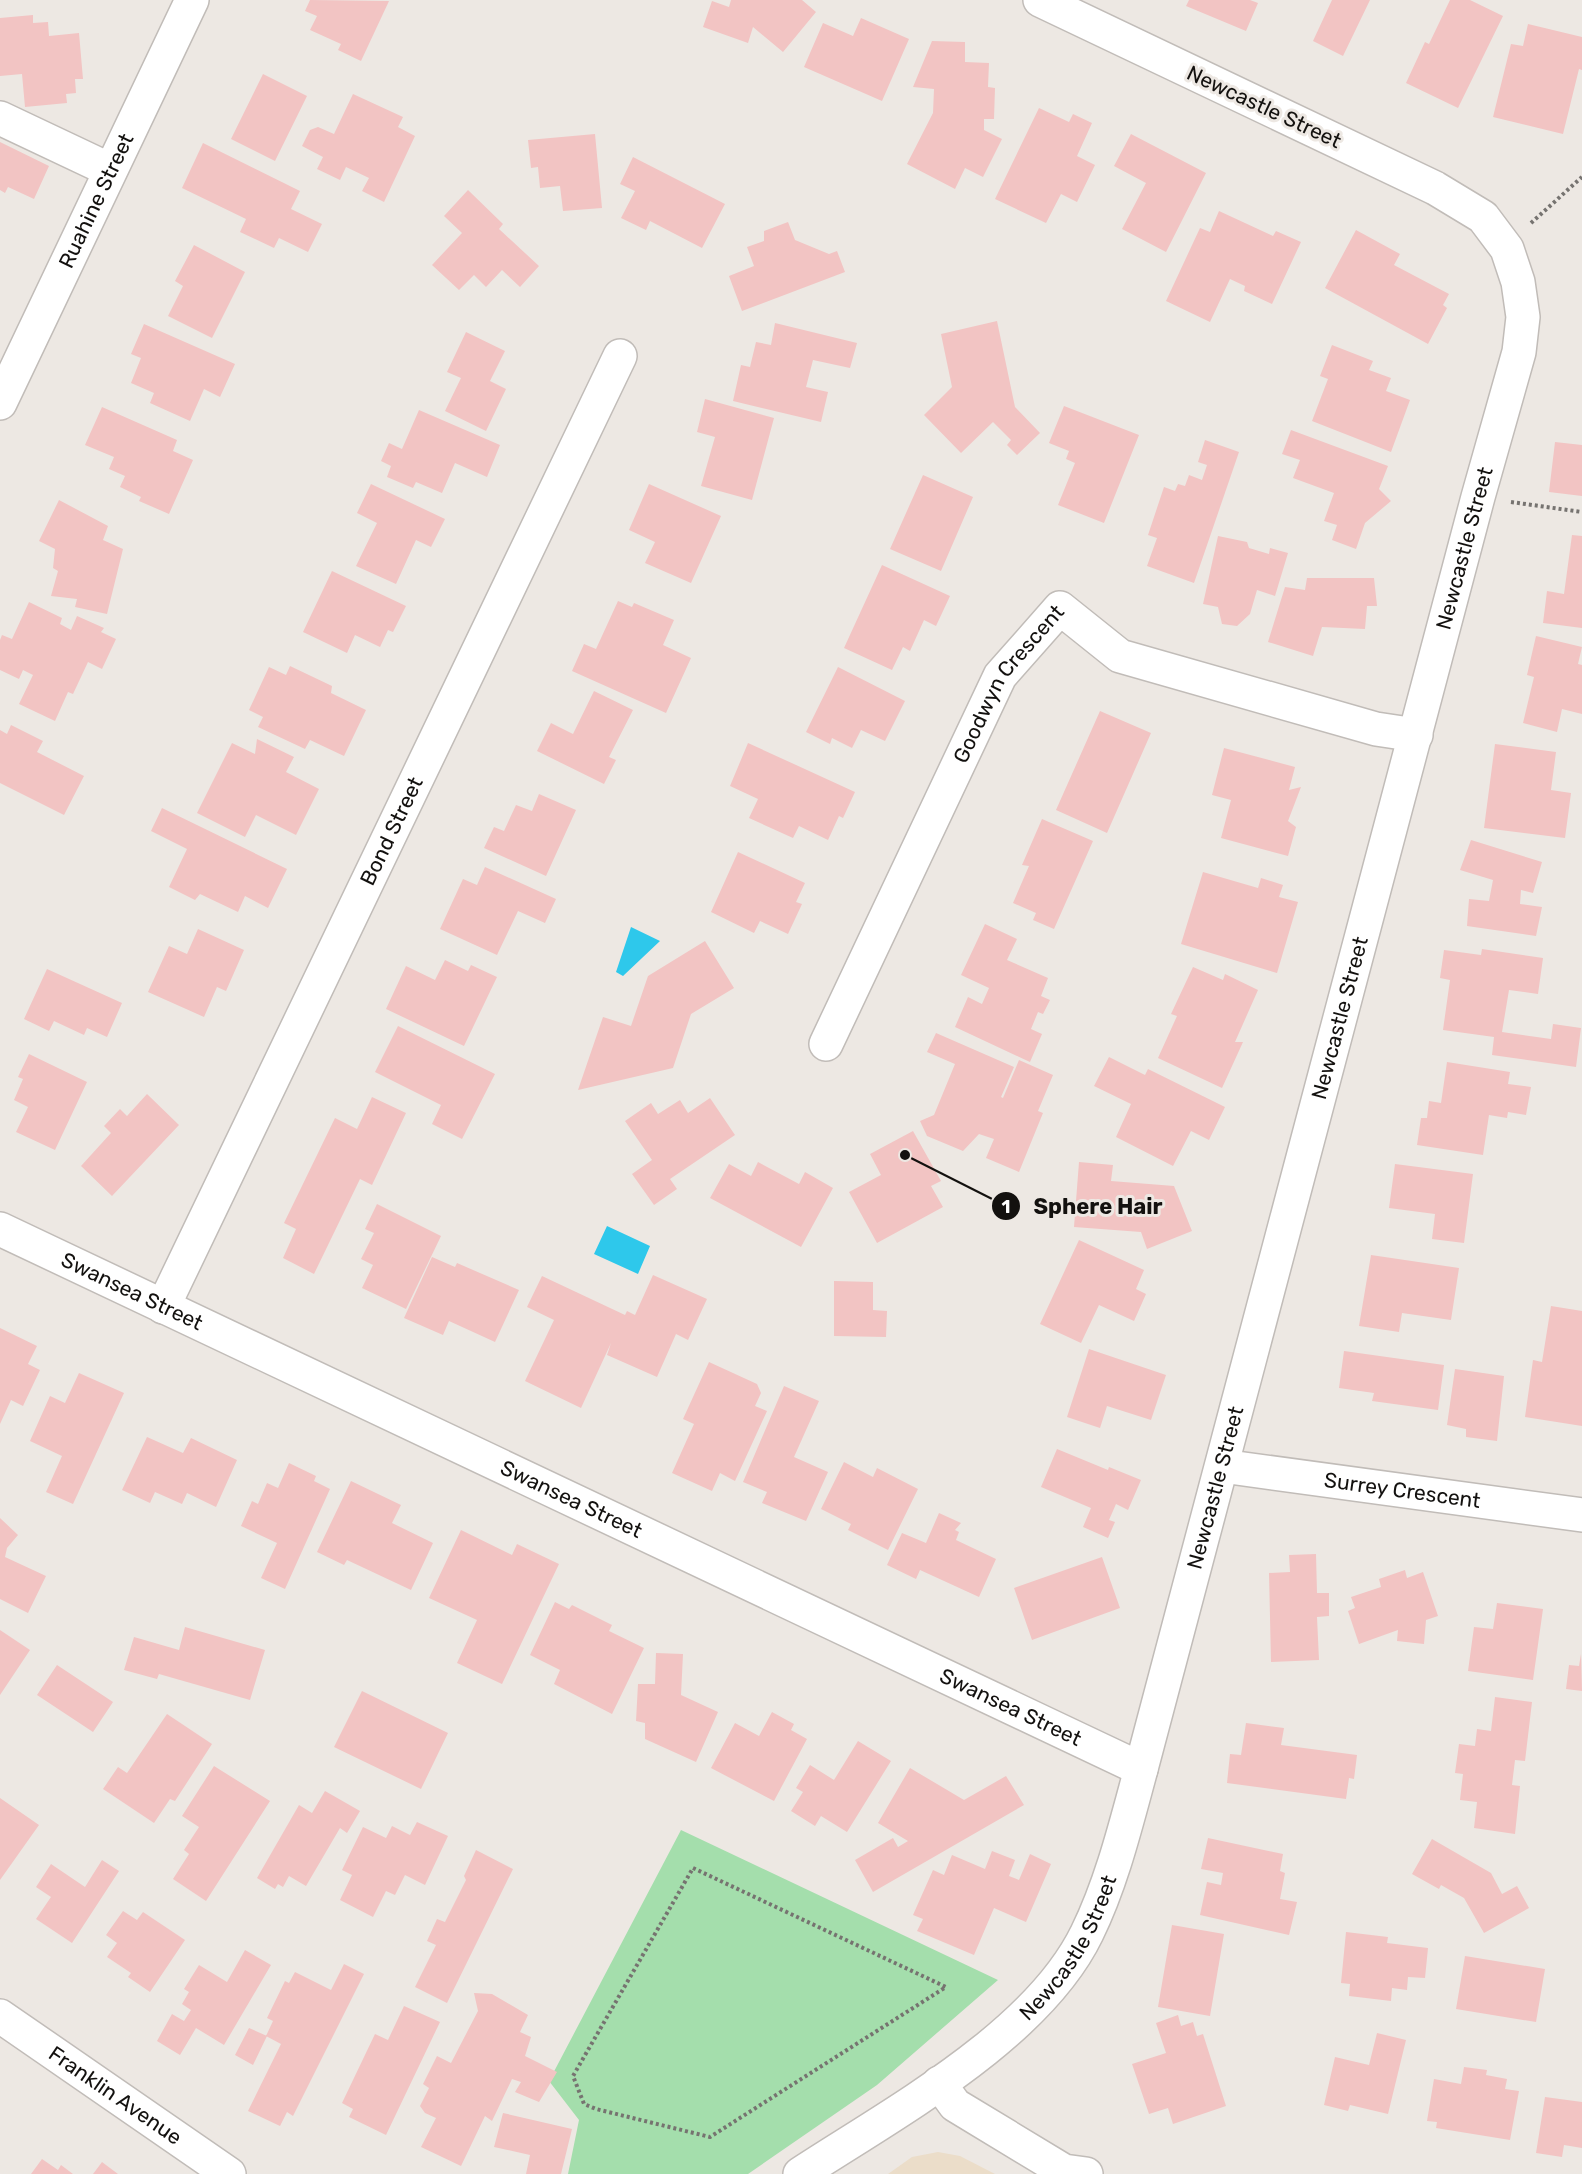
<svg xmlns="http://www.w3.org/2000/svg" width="1582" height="2174" viewBox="0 0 1582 2174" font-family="Rubik,sans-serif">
<rect width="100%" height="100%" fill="#ede8e3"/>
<path fill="#ebddc9" d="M938,2152l22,4 35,18h-107l24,-17z"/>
<path fill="#a4deac" d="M681,1830l317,150 -121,105 -129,89h-180l11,-54 -30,-39z"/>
<path fill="#2ec8eb" d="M631,927l29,14 -37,35 -7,-4z
M607,1226l43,20 -12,28 -44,-20z"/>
<path fill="#f2c4c3" d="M310,0l79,1 -28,60 -23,-11 3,-6 -31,-14 7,-14 -12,-5z
M731,0h71l14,12 -33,40 -30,-25 -5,16 -45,-16 9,-26 17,6z
M1189,0h61l8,3 -12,28 -60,-25z
M1332,0h38l-27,56 -30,-15z
M1450,0h20l33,16 -45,92 -52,-25 19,-41 4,2z
M33,15v8l15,-1 1,14 30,-3 4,46h-8l1,14 -10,1 1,9 -42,4 -3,-33 -22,2v-58z
M861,18l48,21 -27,62 -78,-34 19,-44 30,13z
M1528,24l54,13v33l-3,-1 -16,65 -70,-17 18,-73 12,2z
M932,41l33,1v20l24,1 -1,24 7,1 -1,31h-10v11l18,9 -19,38 -18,-9 -10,21 -48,-25 26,-51 1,-24 -21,-2z
M263,74l44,22 -32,65 -44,-22z
M353,94l50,23 -5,10 17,9 -31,66 -22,-11 7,-13 -23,-11 -6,13 -23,-11 6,-12 -21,-11 8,-16 8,-3 16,7z
M1039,108l30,14 4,-8 19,9 -15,33 18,9 -18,37 -16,-8 -15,29 -51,-24z
M595,134l7,74 -39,3 -3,-25 -20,2 -2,-21 -7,1 -3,-28z
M1131,134l75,39 -40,79 -44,-23 24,-46 -32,-17z
M0,142l49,24 -15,33 -26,-12 -3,6 -5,-3z
M203,143l97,48 -9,18 31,15 -14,28 -29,-14 -5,10 -34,-16 6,-13 -64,-31z
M633,157l92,47 -23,44 -52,-27 -4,9 -25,-12 14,-27 -15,-7z
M468,190l35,34 -4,5 40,37 -19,21 -18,-17 -16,17 -12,-12 -15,15 -27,-25 30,-32 -18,-17z
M1219,211l54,25 3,-5 25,11 -29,62 -28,-13 1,-5 -15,-7 -20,43 -44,-21 34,-73 10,4z
M788,222l7,18 34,14 8,-3 8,21 -103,39 -13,-35 25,-10 -7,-19 17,-6v-10z
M1356,230l44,24 -6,11 55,29 -6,11 4,3 -19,36 -103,-56z
M194,245l51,27 -33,66 -44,-22 15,-30 -8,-5z
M997,321l18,86 25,26 -23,22 -10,-10 4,-5 -18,-18 -32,31 -37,-38 28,-28 -11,-53z
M775,323l82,20 -7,25 -37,-8 -7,27 22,5 -7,30 -88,-21 8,-36 9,2 6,-25 15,3z
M144,324l91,40 -15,33 -16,-8 -14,32 -40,-18 4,-10 -23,-10 10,-25 -10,-4z
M466,332l39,19 -15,30 16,8 -20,42 -41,-20 16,-33 -14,-6z
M1332,345l41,16 -4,9 22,8 -5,13 24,9 -19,52 -79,-31 16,-42 -8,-3z
M705,399l69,19 -22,82 -51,-14 14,-49 -18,-5z
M1064,406l75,29 -35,88 -46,-18 17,-42 -9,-4 3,-8 -20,-8z
M102,407l75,33 -4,11 20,9 -24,54 -30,-13 2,-4 -21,-10 5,-11 -16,-7 5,-12 -29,-12z
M419,410l81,35 -13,32 -32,-14 -13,30 -26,-11 -3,6 -26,-11 4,-11 -10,-5 8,-18 13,6z
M1291,430l97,36 -9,23 12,12 -26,22 -9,26 -24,-9 5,-15 -13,-4 10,-28 -41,-15 7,-18 -18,-6z
M1205,440l34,12 -45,131 -47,-17 10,-28 -9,-3 16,-48 11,4 3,-7 7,2 4,-11 13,5 5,-15 -9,-3z
M1555,442l27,3v51l-33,-4z
M923,475l50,22 -32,74 -51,-22z
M371,484l74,35 -14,28 -15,-7 -20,44 -40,-18 21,-43 -20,-10z
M649,484l72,32 -30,67 -46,-20 10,-21 -26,-12z
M59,500l49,26 -5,14 20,9 -16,65 -32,-7 2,-8 -26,-3 7,-25 -5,-3 2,-19 -16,-8z
M1572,535l10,1v92l-39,-5 4,-32 17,3z
M1218,536l29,6 2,6 20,6 1,-6 18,5 -13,43 -18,-6 -7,24 -13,12 -15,-2 -4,-17 -15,-3z
M882,565l68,31 -14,30 -12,-6 -14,31 -7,-4 -11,23 -48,-22z
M332,571l74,35 -13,26 -5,-2 -8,17 -25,-12 -8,18 -44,-21z
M1307,578h67l3,28h-10l-2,23 -43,-2 -9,29 -45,-14 17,-55 20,3z
M618,601l14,6 2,-4 40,17 -11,25 28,13 -25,55 -94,-42 12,-27 12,5z
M29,602l33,16 -2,6 11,6 6,-14 27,12 -3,4 15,7 -14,30 -14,-7 -15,32 -5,-2 -13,29 -36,-17 14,-29 -10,-5 -4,9 -19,-9v-30l2,-5 10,4z
M1536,636l46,11 -4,17 4,1v49l-20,-5 -5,23 -34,-9 11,-46 -7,-2z
M290,666l42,20 -1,7 35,17 -22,46 -34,-16 -5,9 -47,-22 5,-10 -14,-7 20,-43 17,8z
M838,667l67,34 -20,40 -24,-11 -9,18 -20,-10 -2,6 -24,-12z
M594,691l39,19 -24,47 7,3 -12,24 -67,-33 14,-28 22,11z
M1100,711l51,22 -44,100 -51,-23z
M11,725l32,16 -6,11 47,24 -20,39 -64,-32v-53l7,4z
M257,739l37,18 -8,15 33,17 -23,46 -40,-20 -11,22 -48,-24 35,-70 23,11z
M748,743l107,49 -12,26 -4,-2 -11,24 -29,-14 -6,12 -44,-20 9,-19 -28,-13z
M1495,744l61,8 -5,38 20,3 -6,45 -81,-10z
M1224,748l71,19 -6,23 12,-3 -13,34 8,6 -8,29 -67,-18 10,-38 -19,-5z
M539,794l37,16 -30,66 -62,-28 10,-21 10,4 12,-26 16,6z
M162,808l125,61 -19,39 -23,-12 -7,16 -38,-18 -5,6 -26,-13 18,-38 -36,-18z
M1042,819l51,22 -39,88 -21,-9 3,-7 -23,-10 16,-37 -7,-1z
M1471,840l71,22 -9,31 -12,-3 -1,14 22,3 -6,29 -69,-10 2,-27 20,2 4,-21 -33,-10z
M738,852l67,31 -9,19 6,2 -14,30 -28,-13 -6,12 -43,-21z
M485,867l71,32 -11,24 -27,-12 -21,44 -57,-26 23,-50 14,6z
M1203,872l55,16 3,-10 22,7 -4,12 19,5 -21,71 -96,-29z
M985,924l32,15 -10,21 41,18 -7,18 9,4 -7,14 -5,-2 -7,17 11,5 -12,28 -75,-35 13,-30 14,7 7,-16 -28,-13z
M198,929l46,21 -18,41 -9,-4 -13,30 -56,-25 21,-46 18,8z
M705,941l29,47 -43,26 -18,54 -95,22 25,-73 28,9 17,-50z
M1482,949l61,9 -5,36 -29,-4 -7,42 49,7 2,-15 28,4 -5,39 -84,-12 2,-18 -51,-7 7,-50 -10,-2 4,-28 37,5z
M445,960l23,11 3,-6 26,12 -33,69 -78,-37 20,-43 29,14z
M1193,967l30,13 2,-6 33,16 -23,52h8l-21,46 -64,-30 19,-42 -6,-2z
M47,969l75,34 -15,34 -20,-9 -3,7 -30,-14 -5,10 -25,-12z
M398,1026l97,48 -33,65 -30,-15 9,-19 -66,-33z
M936,1033l78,34 -13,30 2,1 16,-38 34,15 -15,36 5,2 -24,59 -33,-14 8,-19 -15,-5 -16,17 -36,-15 -7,-15 14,-6 21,-51 -28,-12z
M29,1054l58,28 -32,68 -39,-18 12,-25 -14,-7 9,-21 -5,-2z
M1109,1057l36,18 3,-6 77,38 -16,33 -18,-9 -18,35 -57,-29 15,-33 -37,-18z
M1447,1062l63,10 -2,12 23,3 -5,28 -18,-3 -1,6 -18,-3 -6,40 -66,-10 4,-27h6l2,-17 12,2z
M147,1094l32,31 -67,71 -31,-30 30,-33 -7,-7 16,-17 7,7z
M372,1097l34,16 -34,72 -12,-6 -46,95 -31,-16 13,-29 -12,-6 51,-105 22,11z
M710,1098l25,37 -65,44 7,10 -23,16 -22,-31 20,-14 -27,-39 26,-18 7,11 22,-14 8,13z
M913,1131l28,50 -10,5 12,21 -66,36 -28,-51 32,-17 -11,-21z
M758,1162l41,22 6,-12 28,16 -32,59 -91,-49 19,-34 22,12z
M1079,1162l34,3 -2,16 63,5 18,45 -45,18 -6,-17 -67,-5z
M1395,1164l78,10 -9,69 -32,-4 3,-25 -46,-6z
M377,1204l64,32 -35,73 -44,-21 11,-23 -12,-6 13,-26 -9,-4z
M1079,1240l65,30 -8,19 10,5 -12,27 -35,-16 -18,38 -41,-19z
M1371,1255l88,13 -8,52 -49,-7 -3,19 -40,-6z
M432,1257l23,10 2,-4 62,27 -24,52 -46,-21 -6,14 -39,-17z
M653,1275l54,24 -19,41 -12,-6 -19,43 -50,-22 4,-12 -30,65 -56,-27 29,-61 -27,-13 15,-31 83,39 2,-4 8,4z
M834,1281l39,1v28l14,1 -1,26 -52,-1z
M1551,1306l31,5v115l-57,-9 8,-57 9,2z
M0,1328l37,18 -9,18 12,6 -17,36 -12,-6 -11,24z
M1089,1349l77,26 -15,45 -44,-14 -7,22 -33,-11z
M1344,1351l100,14 -6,45 -66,-9 2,-8 -35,-5z
M709,1362l48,22 4,9 -6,13 12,5 -32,70 -15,-8 -8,18 -40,-18 22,-49 -11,-5z
M1455,1369l49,7 -7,65 -31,-4v-8l-19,-4z
M79,1373l45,20 -51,111 -27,-12 16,-36 -32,-15 20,-45 15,7z
M784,1386l35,15 -25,56 34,15 -22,49 -44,-18 5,-11 -24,-10z
M147,1437l36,16 8,-15 46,22 -21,47 -29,-14 -5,11 -27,-12 -5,11 -28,-13z
M1057,1449l51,21 1,-3 32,13 -13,30 -12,-6 -7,16 6,2 -7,16 -25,-11 8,-19 -50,-21z
M844,1462l29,15 4,-9 41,21 -30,61 -40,-20 3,-6 -30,-15z
M289,1463l27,13 -2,5 16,8 -45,100 -24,-11 16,-35 -36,-17 11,-25 6,3 9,-21 11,5z
M351,1481l50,24 -9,18 41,20 -22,47 -64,-30 -3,5 -27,-13z
M939,1513l22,10 -6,7 4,2 -3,8 40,19 -17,38 -59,-27 -4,9 -29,-14 15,-32 24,10z
M0,1518l18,17 -11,13 -2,9 41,19 -18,37 -28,-14z
M461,1530l51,25 5,-11 42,20 -57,120 -45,-21 20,-43 -48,-22z
M1316,1554l1,39h12v23l-12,1 2,43 -48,2 -2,-89 21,-1 -1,-17z
M1102,1557l18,51 -88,32 -18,-52z
M1405,1570l2,8 16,-6 15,44 -12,4 -2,24 -27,-3 1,-11 -39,14 -11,-33 7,-3 -4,-11 30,-10 -2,-8z
M555,1602l14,7 3,-4 40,20 -3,6 35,17 -32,66 -58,-30 6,-14 -30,-15z
M1497,1603l46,6 -10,71 -65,-9 6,-44 19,2z
M185,1627l80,23 -15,50 -91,-26 -2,5 -33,-9 10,-33 45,13z
M0,1630l30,20 -30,45z
M656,1653l27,1 -2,41 37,17 -22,50 -51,-23v-16l-9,-2 2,-37h17z
M1581,1654l1,37 -16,-2 3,-24 10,1z
M57,1665l56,37 -20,30 -56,-37z
M362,1691l86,42 -27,56 -87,-42z
M1495,1697l37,5 -7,59 -10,-1 -3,25 8,1 -5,48 -41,-6 3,-26 -17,-2 3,-26 -8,-1 4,-29 16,2 2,-17 14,2z
M772,1712l22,12 -3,6 16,9 -33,62 -63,-33 24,-45 24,13z
M167,1714l45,30 -37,57 -5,-2 -16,24 -51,-34 15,-22 9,6z
M1246,1723l38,5 -3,17 76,10 -3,24 -5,-1 -3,21 -119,-16 3,-29 11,1z
M858,1741l33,20 -44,71 -26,-16 -6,10 -24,-15 12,-19 -7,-4 14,-23 24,15z
M214,1766l56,35 -64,100 -33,-22 16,-25 -5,-4 15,-23 -17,-11z
M910,1768l54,32 42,-24 18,29 -151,87 -18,-32 38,-22 5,9 10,-6 -30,-18z
M325,1791l35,20 -13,22 -7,-5 -34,58 -17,-10 -6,11 -5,-3 -3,5 -18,-11 42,-73 13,8z
M0,1798l39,27 -39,55z
M417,1822l31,14 -23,49 -20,-10 -10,20 -9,-4 -13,26 -33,-17 12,-25 -10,-5 21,-43 23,11 6,-12 18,9z
M1208,1838l75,16 -3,17 5,2 -5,26 17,3 -8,33 -89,-20 7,-33 14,3 2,-12 -22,-4z
M1432,1839l59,34 11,21 15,-8 12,22 -45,25 -20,-35 -23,-13 -2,4 -27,-15z
M476,1850l37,19 -66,134 -32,-16 21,-42 -9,-4 10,-22 8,3 21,-42 -2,-4z
M992,1851l23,9 -6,16 10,4 11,-26 21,10 -25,58 -32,-14 -20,47 -57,-24 6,-12 -10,-4 20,-45 11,5 8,-20 33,14z
M102,1860l17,11 -47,72 -36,-24 15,-22 -15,-10 15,-23 34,23z
M123,1911l14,9 6,-8 42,28 -35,52 -22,-15 3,-4 -24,-16 10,-14 -11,-8z
M1172,1925l52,9 -14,82 -52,-9z
M1346,1932l42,5 -1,6 41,5 -3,30 -17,-1 -1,13 -15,-2 -1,13 -42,-5 1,-12 -9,-1z
M245,1950l26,15 -47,80 -28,-17 -16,27 -23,-14 15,-27 12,7 7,-11 -9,-6 7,-12 -5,-3 15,-24 28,17z
M1465,1956l80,13 -9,53 -80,-13z
M344,1964l20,10 -71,142 -6,-4 -7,14 -32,-15 33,-67 -15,-8 7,-15 -6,-3 18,-37 4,2 6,-11 36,18z
M474,1993l18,1 36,21 -8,17 11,5 -6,19 32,16 -18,30 -24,-10 6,-10 -9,-3 -20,42 -7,-5 -24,50 -40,-19 15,-29 -11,-5 -5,-7 9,-18 -6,-4 14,-28 14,7 27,-52z
M404,2006l36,16 -54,113 -37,-18 4,-8 -11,-6 33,-69 13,6z
M1178,2015l3,11 12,-4 4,14 6,-2 23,72 -53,18 -5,-16 -19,6 -17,-50 34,-11 -10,-30z
M249,2028l18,8 -14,29 -18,-10z
M1377,2033l29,7 -18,74 -38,-9 -2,6 -24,-6 11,-48 34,8z
M1464,2067l23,3 -1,5 21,4 -2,10 14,2 -9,49 -74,-12 1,-6 -10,-1 7,-42 27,5z
M1545,2097l37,5v46l-18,-3 -2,12 -26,-4z
M503,2113l69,16 -11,45h-35l4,-19 -36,-8z
M42,2159l16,11 3,-5 12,9h-42z
M102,2162l16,12h-25z"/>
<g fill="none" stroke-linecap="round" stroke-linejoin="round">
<g stroke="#c1bcb8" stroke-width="36">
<g id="minor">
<path d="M0,118l110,52"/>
<path id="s1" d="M0,403l192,-403"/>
<path id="s2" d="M826,1044l174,-368 60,-68 60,48 256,73 40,6"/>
<path id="s3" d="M0,1229l1141,540"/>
<path id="s4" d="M163,1307l457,-951"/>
<path id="s5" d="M1222,1466l360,49"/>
<path id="s6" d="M0,2016l229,158"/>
<path d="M939,2083l16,22 109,66 22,3"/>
<path id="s7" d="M800,2174c93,-61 237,-138 287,-241 25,-51 39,-109 54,-164l337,-1272 41,-145 4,-35 -5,-35 -11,-33 -24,-32 -48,-29 -395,-188"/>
</g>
</g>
<path stroke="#767370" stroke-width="4" stroke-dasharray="3 3" stroke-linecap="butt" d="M1531,223l51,-46
M1511,502l71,10
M693,1868l253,119 -236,150 -114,-28 -12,-5 -11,-28z"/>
<use href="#minor" stroke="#fff" stroke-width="33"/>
</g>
<g text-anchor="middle" stroke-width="6" stroke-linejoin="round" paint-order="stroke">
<g font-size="21" fill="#13110f" stroke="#ede8e3">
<text transform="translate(1264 107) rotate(25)" y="7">Newcastle Street</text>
<text dy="7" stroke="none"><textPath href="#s1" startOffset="224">Ruahine Street</textPath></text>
<text dy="7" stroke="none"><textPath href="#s7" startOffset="1815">Newcastle Street</textPath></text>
<text dy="7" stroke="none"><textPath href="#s2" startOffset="405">Goodwyn Crescent</textPath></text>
<text dy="7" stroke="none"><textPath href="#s4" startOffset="528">Bond Street</textPath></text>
<text dy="7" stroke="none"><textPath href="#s7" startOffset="1329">Newcastle Street</textPath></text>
<text dy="7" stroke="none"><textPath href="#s3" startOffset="146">Swansea Street</textPath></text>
<text dy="7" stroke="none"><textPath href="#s7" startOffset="843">Newcastle Street</textPath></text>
<text dy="7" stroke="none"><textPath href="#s5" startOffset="182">Surrey Crescent</textPath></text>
<text dy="7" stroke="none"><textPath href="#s3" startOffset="632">Swansea Street</textPath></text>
<text dy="7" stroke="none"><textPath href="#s3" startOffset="1118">Swansea Street</textPath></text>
<text dy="7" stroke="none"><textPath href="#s7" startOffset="357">Newcastle Street</textPath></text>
<text dy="7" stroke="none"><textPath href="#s6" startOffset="140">Franklin Avenue</textPath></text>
</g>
</g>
<path fill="none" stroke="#13110f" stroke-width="2" d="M905 1155L1006 1206"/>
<g fill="#13110f" stroke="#ede8e3" stroke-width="2">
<circle cx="905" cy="1155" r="6"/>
<circle cx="1006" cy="1206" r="15"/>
</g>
<g font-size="18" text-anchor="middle" font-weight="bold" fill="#fff">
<text x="1006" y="1213">1</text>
</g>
<g font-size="22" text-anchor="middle" font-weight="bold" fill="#13110f" stroke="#ede8e3" stroke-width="6" stroke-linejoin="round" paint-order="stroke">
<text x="1098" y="1214">Sphere Hair</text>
</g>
</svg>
